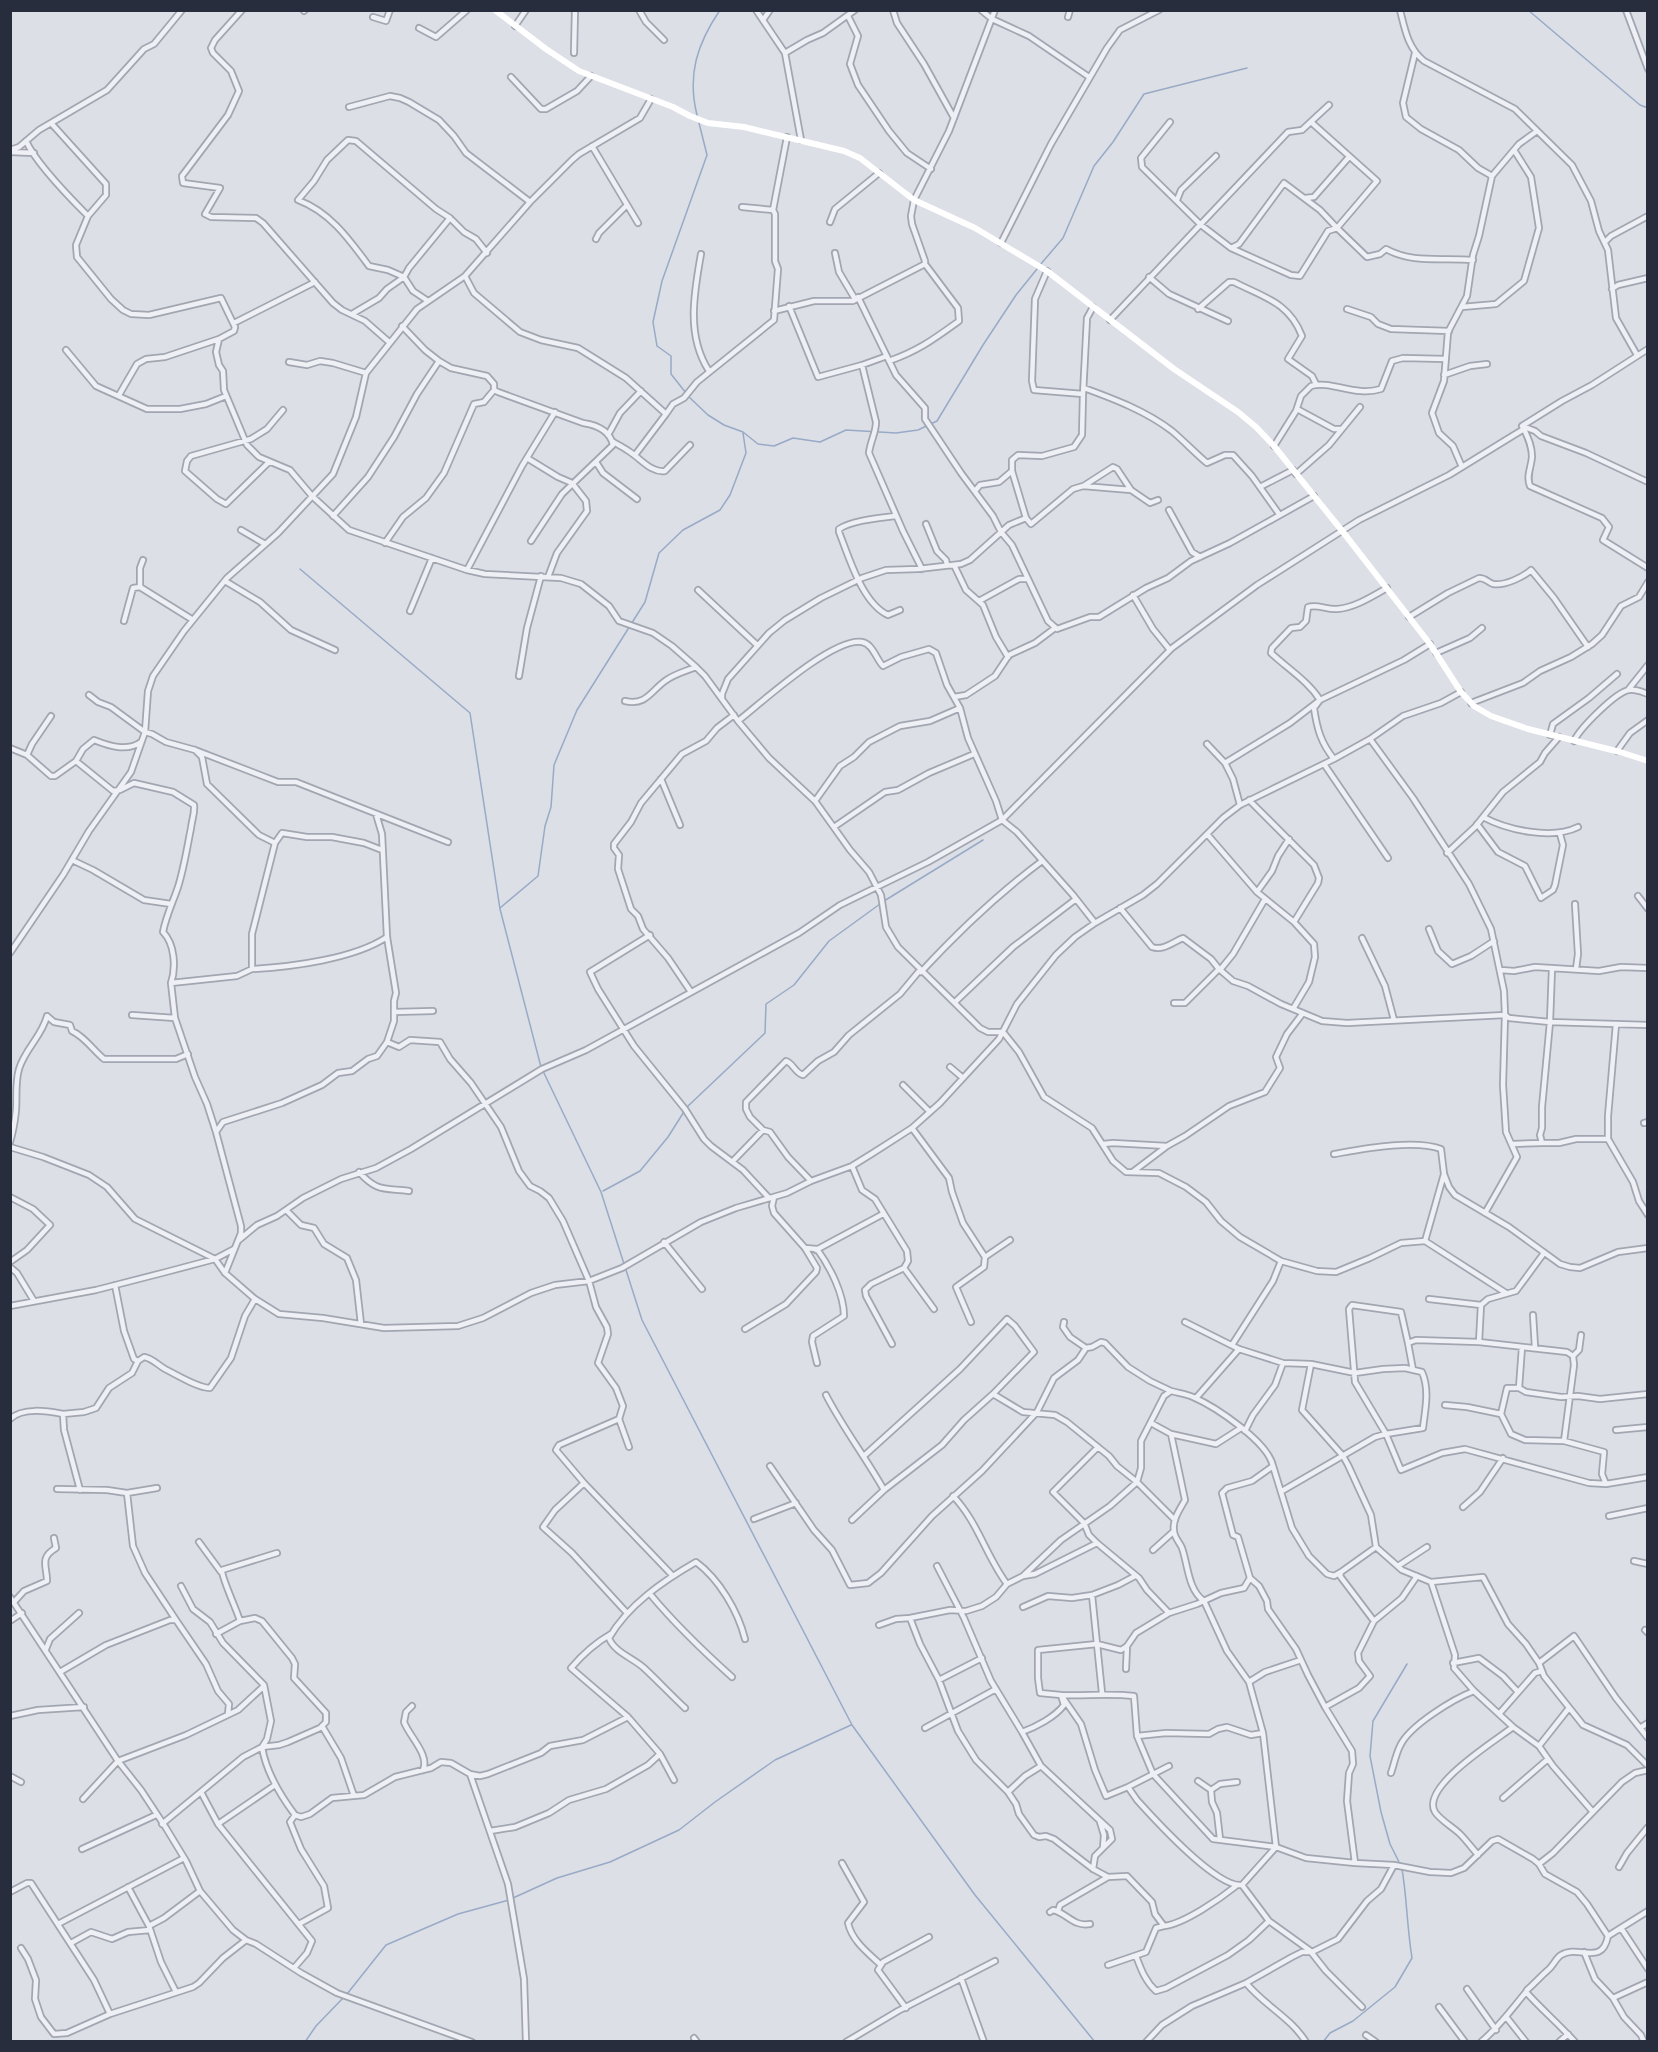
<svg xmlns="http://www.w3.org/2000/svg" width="1658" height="2052" viewBox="0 0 1658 2052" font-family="Helvetica,sans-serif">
<rect width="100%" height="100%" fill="#dcdfe6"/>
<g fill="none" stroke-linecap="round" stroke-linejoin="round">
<path stroke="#98aac6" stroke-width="1.5" d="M1528,10l112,95 8,3
M697,115c-10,-40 0,-71 23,-105
M1040,265l23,-27 31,-72 19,-24 31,-48 103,-26
M686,393l-15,-19v-18l-14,-10 -4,-24 9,-41 45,-126 -8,-32
M689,397l19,18 16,10 19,7 15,12 16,2 19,-8 27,4 26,-12 50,3 22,-3 19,-9 46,-76 33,-50 21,-26
M300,569l170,144 30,196 41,158
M884,901l99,-61
M500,908l38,-32 7,-50 6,-19 3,-42 23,-55 68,-108 14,-49 24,-23 37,-20 10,-15 16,-42 -3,-20
M543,1071l58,121 41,128 210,405 123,170 120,147
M603,1191l37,-20 28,-34 19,-30 78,-74 1,-29 28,-19 35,-44 51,-37
M1400,1864l-10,-20 -9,-32 -11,-56 3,-35 34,-57
M513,1898l44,-20 53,-16 69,-32 36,-28 60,-42 76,-35
M347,1994l39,-49 72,-31 51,-14
M305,2042l11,-16 28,-29
M1323,2042l7,-9 23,-12 42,-34 17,-29c-5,-30 -5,-60 -10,-89"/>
<g stroke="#a2a6b0" stroke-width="8">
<path id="street" d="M242,10l-27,30 -4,8 2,5 18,18 8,20 -11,24 -46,61 1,7 37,5 -15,26 6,3 45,1 7,5 70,80 9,7 23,11 24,21
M639,10l7,12 18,18
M756,10l29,43 16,87
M893,10l4,13 27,41 30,54
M981,10l11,9 37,17 60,41
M1400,10c5,20 8,38 24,51l91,48 57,56 19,36 8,30 9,19 8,68 21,37
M1626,10l22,59
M304,11l1,-1
M848,16l10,20 -8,28 8,21 31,46 18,22 24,16
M373,17l13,4 4,-11
M1068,17l2,-7
M763,20l7,-10
M515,26l11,-16
M419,28l17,9 31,-27
M574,53l1,-43
M785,53l22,-13 16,-7 32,-23
M1415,53l-12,50 3,14 15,12 38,21 19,18 14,8
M511,77l30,32h5l31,-18 14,-15
M349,107l41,-11 10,2 9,4 30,18 15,16 12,17 64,49
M1170,122l-29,36 1,9 59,58 30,23 60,27 9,1 28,-45 9,-3 30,29 13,-3 6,-5c27,15 56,8 87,11
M51,123l55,61v11l-18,21 -12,29 1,12 34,42 12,11 8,4 18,1 72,-17 14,29 -1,4 -15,8 -3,13 3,13 4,6 1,19 23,55 12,12 31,13 22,26 37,34 118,40 18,4 76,4 20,6 28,22 10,15 34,12 19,13 24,21 9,9 33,45 31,37 46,43 35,49 19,22 12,23 5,32 12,20 82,81 8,4h15l16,20 25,45 48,31 21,33 13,11 33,1 27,14 20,15 15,19 19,16 41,24 36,10 19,1 34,-14 31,-15 24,-2 81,52
M26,141c10,22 44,57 62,75
M592,146l46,77
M10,150l9,-3 20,-17 68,-40 37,-41 10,-5 28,-34
M10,152l24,1
M1305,198l9,-1 35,-40
M1177,200l4,-10 35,-34
M773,210l14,-73
M830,222l5,-13 44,-36
M596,239l3,-6 28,-28
M1605,242l6,-6 37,-20
M1001,243l50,-99 56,-96 13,-18 39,-20
M1231,248l8,-4 45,-61 36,27 17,18 40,-47 -66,-59
M835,253l4,19 16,27
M701,254c-7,39 -15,82 8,117
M1047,271l-12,28 -3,82 2,9 49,4 4,-76 6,-11
M465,276l9,17 46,39 21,8 37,8 48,30 40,36 7,-10 11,-6 13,-16 77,-62 4,-51 -3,-8v-47l-2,-4 -31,-3
M1149,277l20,17 59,27
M1612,289l6,-4 30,-7
M858,297l38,78 29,33v11l36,54 32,43 8,16 11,13 36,76 9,8 33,-12h9l47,-29 22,-10 23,-17 39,-18 84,-47
M428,301l-15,-10 -9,-14 -16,-7 -19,-4c-20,-27 -39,-54 -71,-66l16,-19 13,-21 21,-20 8,1 80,68 14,9 14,14 12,7 11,14
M789,306l29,71 44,-12 25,-9
M1462,307l34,-3 28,-23 15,-53 -8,-51 -17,-27
M1198,309l31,-27h5c29,15 55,20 68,54l-14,23 24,17 4,8
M1347,309l24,8 7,7 13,5 58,2
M774,311l40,-10h39l72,-37v-3l-13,-37 -1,-8 3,-16 35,-69 46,-121
M352,314l27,-16 8,-9 17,-12 5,-9 41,-50
M1110,320l178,-188 14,-2 27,-25
M234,323l81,-41
M402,326l23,24 14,11 12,7 36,8 7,8v6l4,2 85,31c14,2 27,8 30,22l-51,49 -31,47
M66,350l30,36 51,23h33l26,-5 20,-8
M889,361c29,-10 45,-22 70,-40l-1,-13 -33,-44
M289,362l18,3 13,-4 13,2 33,10
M862,365l14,57c0,11 -6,20 -7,31l34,78 19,38
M1444,375l26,-9 17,-2
M1084,388c30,11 62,23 88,43 12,10 23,22 35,32l18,-8h8l19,21 27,38
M119,395l18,-31 9,-5 19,-2 54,-18
M1297,409l37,20h7
M1522,426l13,5 6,5 45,17 62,29
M1524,429c4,9 8,17 8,28 -1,11 -6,19 -2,29l72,32 7,9 -6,13 45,28
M608,435l12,-22 21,-22
M612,441c6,4 13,7 18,11 11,7 21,21 35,19l25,-26
M1274,446l22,-35 5,-15 10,-10c20,-6 44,11 70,3l11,-28 11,-3 43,1
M635,455l31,-41
M527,458l31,19 14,6 14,18 1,10 -30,42 -9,24
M269,462l-43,42 -9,-5 -32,-28 2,-10 4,-5 60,-17 16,-10 16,-19
M596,462l7,11 34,26
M1462,467l-9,-21 -14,-13 -7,-20 12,-32 4,-49 19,-36 6,-41 6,-19 13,-60 27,-32 18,-13
M1296,474l33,-29 31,-38
M1085,485l28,-18 4,2 14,21
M1260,487l33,-17
M975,491l5,-6 19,-3 13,-11
M1169,510l23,42 8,5
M333,516l35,-39 26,-40 23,-43 22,-33
M896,516c-16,2 -43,4 -57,13v3c10,25 23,71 49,83l12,-5
M1026,518l-14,-47v-11l6,-5 24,1 32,-9 8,-12 1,-41
M926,524l11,27 9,9 1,5
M241,530l24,14
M385,543l18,-26 23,-19 18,-25 30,-69 10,-2 10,-12
M143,560l-3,8v19l53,33
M954,565l12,25 17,15 13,32 12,20
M467,570l55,-104 33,-54
M225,581l35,21 31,28 44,20
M698,590l59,55
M1133,595l20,34 17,21
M979,601l40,-22h9
M410,611l22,-53
M1409,617l39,-24 31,-15c7,0 8,4 14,6 12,2 30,-7 38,-14l23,28 34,49
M124,621l9,-33 7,-1
M1436,653l34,-15 12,-10
M519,676l8,-48 14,-52
M1628,690l20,-25
M89,695l9,7 13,5 34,25 7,2 14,8 29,8 83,32h18l152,60
M954,697l12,-2 29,-19 14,-21 26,-12 20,-15
M722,698v-4l6,-15 41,-46 16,-13 36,-22 41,-20 24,-8 32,-1 43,-5 9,-4 39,-35 17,-7 5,6 42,-35 10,-3 48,4 19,13 8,-3
M625,701c21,5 26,-10 40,-20 9,-7 21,-10 31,-14
M1471,703l52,-20 17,-12 31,-14 21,-13 10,-9 19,-29 18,-9 9,-15
M51,716l-19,28 -5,11 24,21h4l21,-15 37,30 7,-1 14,-7 39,9 21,13c1,8 -2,14 -3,23 -4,20 -7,40 -13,59 -5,15 -12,29 -15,45 12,12 13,36 8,51
M738,721c23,-18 95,-84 124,-79 11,2 14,17 21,24l18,-9 28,-8 7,4 11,32 13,23 8,30 28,63 6,19 15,12 56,63 22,28
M1550,735l3,-11 36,-26 28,-24
M1370,739l43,59 56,86 22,45 13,62 1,24 -2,70 3,47 11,25 -32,56
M1574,741c6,-13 42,-49 55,-51 7,-1 13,2 19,4
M1207,744l18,19
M10,748l17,7
M195,750l7,7 5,27 52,51 16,8 -23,91v35c39,-2 102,-10 135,-32
M1617,751l13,-18 18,-13
M1334,759c-13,-16 -17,-30 -20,-51l6,-8c-12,-19 -32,-31 -49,-47l1,-5 19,-20 9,-1 6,-6 2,-14c10,-3 19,3 29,2 17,-1 36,-13 50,-21
M76,761l7,-12 11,-9c15,6 33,12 47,2
M1324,764l64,94
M661,779l19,46
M1249,800l65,65 5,13 -1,5 -24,39
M815,801l25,-35 14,-9 15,-15 31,-16 30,-5 30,-13
M1240,805l-7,-26 -8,-16 65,-40 30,-23 84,-40 26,-16
M1483,817c24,13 69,23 95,10
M1477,824l21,28 27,14 16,32 12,-8 2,-5 8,-40 -3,-11
M834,827l51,-35 13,-2 31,-17 45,-19
M1207,834l50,58 37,30 20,22 1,13 -6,25 -16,27
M275,843l7,-10 25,4h25l32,6 18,7
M1447,853l28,-26 28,-35 37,-30 5,-9 14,-16
M72,860l21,10 51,30 27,4
M1257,892l15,-21 6,-15 11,-17
M1638,896l10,13
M1575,904l3,50 -2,15
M1120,908l32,39c11,4 21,-5 31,-9l28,21 8,10 14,12 15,5 33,18 41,17 25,2 158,-8 4,3 41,4 98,3
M1429,929l9,22 14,13 19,-8 23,-15
M650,935l-60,37 8,17 36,57 51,63 19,30 7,7 32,24 26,28
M1362,938l23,48 9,34
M10,953l53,-78 26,-44 42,-59 14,-40 3,-41 5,-15 31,-45 43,-53 51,-45 55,-59 23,-57 10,-44 51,-64 48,-33 65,-74 42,-42 7,-6 61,-36 11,-19
M1552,968l-2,54 -8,85v21l-2,7 2,8h17l17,-4h32
M1220,970l13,-16 32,-55
M1501,970l13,1 21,-4 64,4 22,-4 27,1
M921,972c37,-40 78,-79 121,-111
M691,992l-23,-34 -25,-29 -5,-13 -7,-7 -13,-40 1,-14 -5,-7v-4l17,-22 10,-19 41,-49 24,-13 11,-13 17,-13
M955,1002l58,-55 63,-48
M1174,1003h11l34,-34
M394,1012l39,-1
M132,1015l43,3
M1616,1024l-8,92v23l25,43 6,19 9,14
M387,1042l12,5 11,-7 30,2 10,17 21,24 30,44 18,44 11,15 10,5 9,7 14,23 26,60 7,26 11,20 1,7 -10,29 18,25 7,18 -4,13 10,28
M950,1067l13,11
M903,1085l27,27
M1644,1123l4,-1
M912,1128l37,50 3,14 11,31 22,34 25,-17
M216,1132l-9,-28 -12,-27 -20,-59 -4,-35 66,-7 15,-7
M10,1142c3,-10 5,-21 6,-32 1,-14 -1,-27 3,-41 6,-20 23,-33 28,-53l7,6 16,3 2,6c13,6 21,19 32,28h72l12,-5
M1103,1144l10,-1 54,3 -33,25
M1513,1144l29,-1
M1167,1146l18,-10 44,-30 36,-14 15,-24 -4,-11 11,-23 16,-21
M10,1147l33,10 46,18 18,12 28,32 80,40 10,14 30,26 24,15 44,4 61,10 74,-2 25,-8 48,-25 24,-8 34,-4 33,-13 79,-46 35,-14 51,-15 24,-12 41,-15 21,-13 39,-25 28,-25 59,-64 18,-35 39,-49 19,-18 20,-14 48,-28 14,-11 66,-66 17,-13 94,-46 36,-20 33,-23 38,-13 20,-11
M1334,1154c29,-5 80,-15 107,-5l3,25
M732,1162l31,-32
M852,1166l10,24 13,9 32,52 1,10 -4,7 -33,16 -6,6 1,6 26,48
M359,1172c18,20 25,16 50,19
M811,1181l-23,-24 -18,-25 -7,-2 -13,-13 -4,-8v-7l40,-41c7,2 9,12 17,14l15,-14 16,-9 15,-17 51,-41 20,-24
M10,1197l23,12 17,16 -23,25 -17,12
M286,1210l15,15 13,3 10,16 23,14 9,22 5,44
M239,1240l18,-15 20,-9 26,-18 38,-19 35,-11 35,-19 131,-80 44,-19 213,-117 41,-28 88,-43 74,-42 170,-172 85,-63 102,-65 90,-45 65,-40 10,-6 -2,-3 40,-25 30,-16 56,-36
M1425,1241l19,-67 5,13 6,8 54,32 51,37 10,3 10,1 38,-16 30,-4
M664,1242l38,47
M805,1248l12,1c13,18 27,45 27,67l-31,20 -1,6 5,21
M816,1250l67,-36
M10,1267l7,6 17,28
M904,1268l30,41
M225,1273l16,-40v-7l-25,-94 7,-10 59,-19 40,-18 16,-12 14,-2 16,-12 9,-3 10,-14 7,-21v-20l2,-8 -9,-56 -5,-103 -6,-20
M115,1285l9,46 10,28 4,2
M1429,1299l52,6
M10,1306l86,-16 70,-18 49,-13 19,-10
M1533,1315l2,32
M971,1322l-15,-35 28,-20 1,-10
M1185,1322l54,27 44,14 28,1 44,9 28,-4 22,-1 17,4c8,18 3,38 1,56l-37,6 15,36 41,-17 23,-4 124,34 17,1 42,-7
M745,1329l41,-25 30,-32 1,-4 -12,-20 -31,-35 -2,-7 2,-9
M1479,1342l2,-37 7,-6 28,-8 28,-38
M1232,1345l41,-64 8,-20
M1522,1347l-3,41 7,4 35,5 17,-1 22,3 48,-5
M1086,1348l6,-1 9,-5 4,1 23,24 22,14 21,10
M1573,1356l6,-6 2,-15
M1311,1364l-9,46 41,46 5,9 23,50 5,32 26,23 29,12 24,73 -1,13 20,23 39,36 26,19 14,20 40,46
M1413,1370l-5,-27 8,-3 63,2 88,10 6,4 1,9 -10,76 40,11 -2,22 4,10
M1519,1388h-12l-6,26 10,20 14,6 39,1
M826,1395c17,33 40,63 58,95
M1196,1398l43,-49
M1445,1405l22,2 34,7
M63,1414l21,-2 12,-4 13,-20 23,-15 6,-12 6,-4c8,1 14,8 21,12 12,6 33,19 45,19l21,-30 14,-42 10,-17
M10,1419c13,-12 37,-8 53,-5l1,16 16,60
M619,1419l-60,26 -3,5 28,33 88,92
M1151,1423l20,11 45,10 25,-16
M1616,1430l32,-3
M1245,1431l8,-16 22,-30 8,-22
M1171,1434l14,66c-5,9 -13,20 -11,31 0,6 6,12 8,17 6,17 6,42 22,53l23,50 22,31 14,51 13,114 -34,38
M1098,1447l-45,45 31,31 5,12 8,8 42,35 8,12 22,23
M865,1455l95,-86 47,-50 8,7 19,26 -41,42
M770,1466l44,64 18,20 18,35 18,-2 13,-10 51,-57 50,-45 55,-59 17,-34 24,-18 8,-12 -16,-11 -7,-10 1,-5
M1273,1466l19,62 17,28 18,18 7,2 7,-4
M584,1483l-29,27 -12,17 29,26 55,60
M157,1488l-30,5 6,53 12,27 31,47
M57,1489l50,1 20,3
M1282,1491l93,-54 11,-3 -31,-52 -6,-73 3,-4 49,7 7,31
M953,1496c25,26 33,60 54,88
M1463,1507l17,-15 23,-34
M1609,1516l39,-8
M754,1519l42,-16
M852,1520l32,-30 58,-45 22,-25 29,-26 30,18 32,3 12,7 42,34 8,10 20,16 38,38
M199,1542l22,30
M1153,1550l20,-18
M1634,1561l14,3
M937,1566l27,52 27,63 31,51c14,-5 33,-15 42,-27l-3,-10 -21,-2 -2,-15v-28l59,-6 5,49
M1398,1566l29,-19
M1023,1576l38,-36 49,-34 27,-24 4,-14v-27l23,-45 7,-5c7,2 15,3 22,6 23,10 75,45 80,69l-21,15 -25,7 -5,5 11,42 5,2 12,41 9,8 8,15 1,8 28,40 12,26 17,32 27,44 1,13 -4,9 -2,28 8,62
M1431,1582l52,-5 25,47 18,20 13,19 5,13 39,49 44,20 21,21
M181,1586l12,23 17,13 13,21 41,42 7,36 -4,18 -5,8c4,25 18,48 33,68l6,2 9,-3 22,-16 32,-3 31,-18 36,-9 10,-6 10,1 19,11 10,2 8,-2 53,-21 9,-7 33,-6 45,-23 32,37 14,26
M650,1594c25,30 53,57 82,83
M1092,1595l5,49 24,6 6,-4 9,-13 33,-20 28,-9 24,-11 23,-5 6,-10
M10,1597l108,164 23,29 25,38 20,33 14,30 33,39 13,10 10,4 45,29 36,20 135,49
M14,1602l10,-11 23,-10c0,-15 -8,-23 9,-33l-2,-10
M1023,1607l25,-11 24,2 20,-3 26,-10 17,-9
M910,1618l40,-8 16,1 16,-5 14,-9 11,-13 16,-8 12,-2 62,-31
M10,1621l12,-8
M1374,1621l-34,-45 1,-4 35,-25
M879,1625l17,-6 14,-1 10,26 19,36 19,51 18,29 32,32 8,12 3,10 15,21 5,2 7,-1 8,3 39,30 15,8 19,-1 25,26 3,12 9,12c20,-2 57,-28 72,-40
M1645,1630l3,3
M216,1634l24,-13c-3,-11 -19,-44 -18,-51l55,-17
M611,1634c-16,9 -28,20 -40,34l57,49
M46,1649l4,-10 29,-26
M1453,1663l26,-5 24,18 15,16
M1539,1663l35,-27 42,62 32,40
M1126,1669l1,-23
M60,1672l46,-27 64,-25h6l30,44 12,27 11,13 -1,10
M939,1680l43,-22
M1249,1682l16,-10 36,-12
M412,1706l-6,6 -2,10c5,14 26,33 19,48
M1325,1707l34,-19 11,-12 -11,-15 -1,-8 16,-32 28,-23 15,-22
M685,1708c-14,-13 -27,-27 -41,-40 -11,-10 -30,-16 -35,-30 19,-33 54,-57 87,-76 23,17 42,49 49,77
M1499,1714l36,-41 7,-2
M10,1716l28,-6 46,-3
M322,1726l19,32 13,38
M925,1728l71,-39
M1640,1728l8,-5
M1022,1732l19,34 69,64 2,9 -9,9
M1137,1736l29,-3 43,1 9,-5 9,-2 24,8 12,-2
M1539,1746l30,-38
M1169,1766l-41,21 9,13c18,20 80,88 105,85l27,36 43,31
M1391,1773c3,-9 5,-19 9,-27 9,-20 53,-47 74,-55
M470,1774l38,110 16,95 2,63
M10,1776l11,6
M1198,1781l13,9
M1128,1787l-22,9 -11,-26 -14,-46 -20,-29c25,1 48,-2 73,1l3,40 16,38 60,65 63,8 30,11 49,5 39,2 36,7 21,1 13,-5 28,-27 6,-2 35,20 6,5 6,10 32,18 10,12 21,32
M201,1792l17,32 94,117 -5,12 -13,15
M1008,1792l17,-16 16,-10
M1503,1798l45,-39
M83,1799l35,-38 68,-26 52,-25 26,-24
M295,1815l-5,7 11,27 23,37 4,22 -29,16
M162,1824l81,-67 19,-10 17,-2 9,-3 32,-14 6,-6v-9l-32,-35 1,-14 -3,-6 -30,-37 -7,-3 -15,3
M218,1824l57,-39
M490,1831l25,-4 34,-14 20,-13 37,-11 42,-24 12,-11
M1220,1839l-3,-26 -5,-11 -1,-12 9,-6 17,-2
M82,1849l74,-34
M1478,1855c-6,-7 -12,-15 -18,-21 -7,-7 -20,-14 -25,-22 -15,-25 60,-71 78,-85
M842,1863l22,39 -16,21c4,18 20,30 33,42
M1539,1864l14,-11 69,-71 13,-9 13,-3
M1619,1867l8,-14 21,-26
M1093,1869l2,-13 8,-8 1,-13 -4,-13
M128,1887l21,39 12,36 15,30
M10,1892l17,-9h4l63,97 16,34
M1058,1911l2,-6 48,-28
M1050,1912l3,-2c14,3 20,17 37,14
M58,1924l126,-66
M149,1926l15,-8 36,-27
M1621,1928l27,41
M71,1943l20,-11 21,7 16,-7 22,-2
M21,1948l7,11 8,21 -1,19 6,18 13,17 13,-1 43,-19 83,-27 6,-4 24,-25 23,-18
M1311,1952l15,19 36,36
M1584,1952l11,27 18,19
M1136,1956c5,13 9,25 20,35l10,-3 62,-33 21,-15 20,-19
M1108,1965l38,-13 10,-24 8,-2
M961,1978l23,64
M1246,1983c18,22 45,35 60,59
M1467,1989l29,41
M1439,2007l26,35
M906,2008l-28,-38 5,-8 46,-25
M1507,2018l19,24
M1366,2035l10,7
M694,2038l3,4
M846,2042l52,-31 97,-50
M1146,2042l16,-17 30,-19 54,-23 46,-26 10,-5h10l26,-13 29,-38 14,-12 13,-24
M1481,2042c18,-15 30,-32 45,-50
M1559,2042l9,-8
M1575,2042c-16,-18 -33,-32 -49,-50l1,-2c8,-7 14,-14 21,-20 5,-4 8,-12 13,-15 18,-11 41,12 47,-19l40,-25
M1644,2042l-3,-7 -17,-18 -11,-19 35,-16"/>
</g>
<use href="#street" stroke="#eff0f5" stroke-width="4.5"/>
<path stroke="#fff" stroke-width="6" d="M495,10l51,39 33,22 94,36 17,9 18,7 36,4 100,24 16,7 54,42 61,28 72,43 127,98 64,43 18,15 18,19 69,86 87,112 31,48 13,14 17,10 37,13 92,23 28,9"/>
</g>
<rect width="1658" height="2052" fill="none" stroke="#272d3c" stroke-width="24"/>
</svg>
